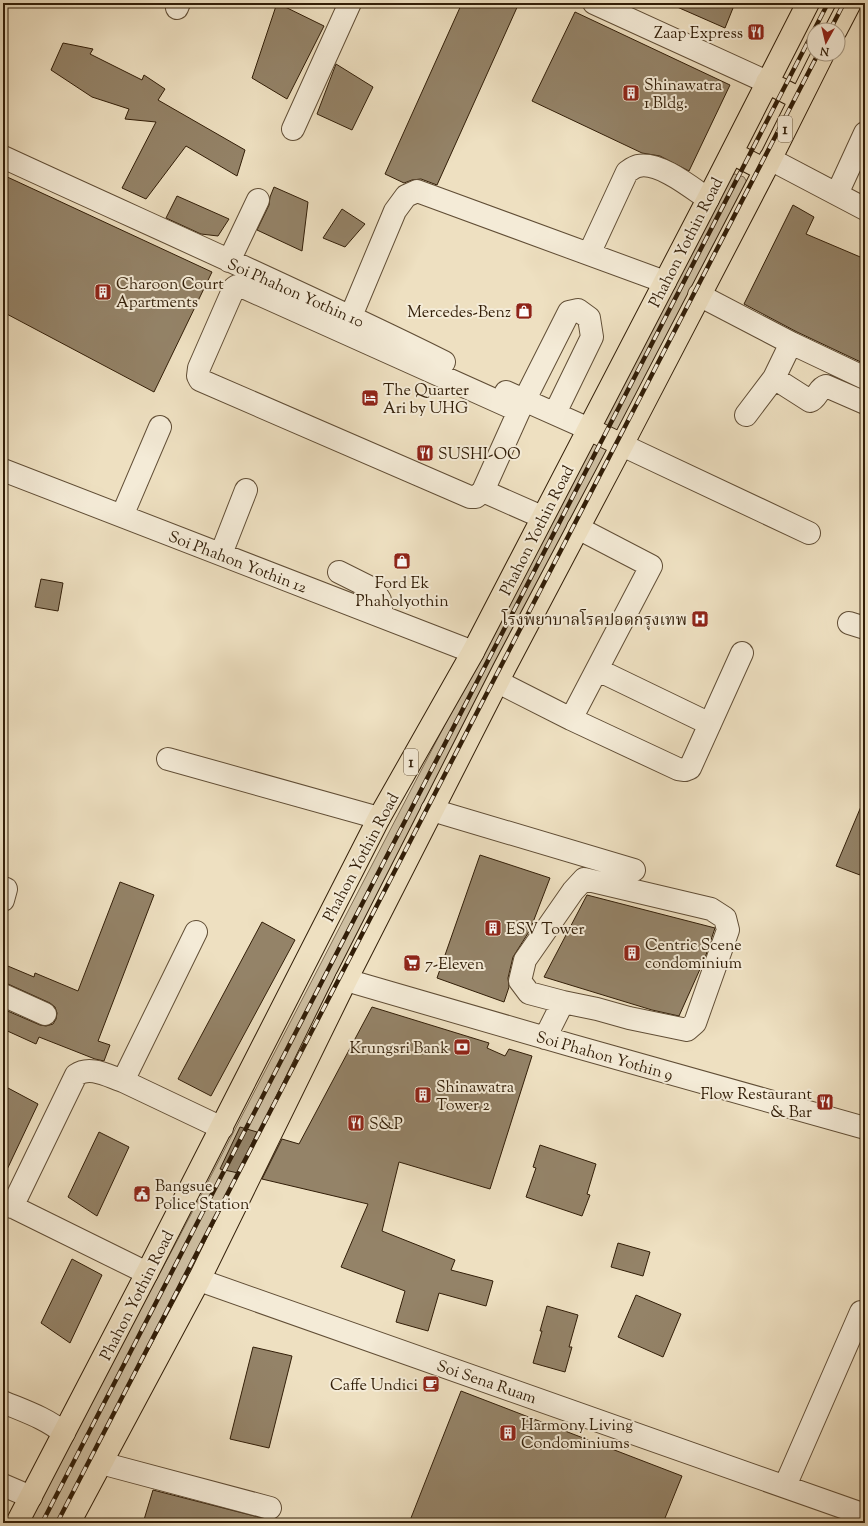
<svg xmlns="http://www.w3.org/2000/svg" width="868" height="1526" viewBox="0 0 868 1526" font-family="'Sorts Mill Goudy','Noto Serif Thai',serif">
<rect width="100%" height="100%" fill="#eee0c1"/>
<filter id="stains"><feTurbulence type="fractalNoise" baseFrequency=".005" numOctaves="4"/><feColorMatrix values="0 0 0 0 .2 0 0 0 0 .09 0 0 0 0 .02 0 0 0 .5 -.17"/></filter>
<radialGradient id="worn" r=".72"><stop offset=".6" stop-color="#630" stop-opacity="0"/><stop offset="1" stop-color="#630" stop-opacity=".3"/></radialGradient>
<path fill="#cebfa2" stroke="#806e55" d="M735,174l9,3 4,7 -274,530 -412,809h-33c54,-110 114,-216 170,-324 176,-342 355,-681 529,-1023z"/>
<path fill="#948368" stroke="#321e08" d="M277,3l47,23 -37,73 -35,-21z
M462,3h57l-82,182 -16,-6 -9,1 -8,3 -19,-9z
M668,3h67l-10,25z
M575,12l155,73 -41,86 -29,-15 -18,-3 -110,-52z
M63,43l30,6 -3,5 52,26 2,-5 21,14 -7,11 87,50 -8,26 -51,-30 -40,53 -24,-11 34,-66 -31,-3 4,-10 -37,-12 -41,-27z
M336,64l37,23 -21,43 -35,-16z
M3,175l209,97 -58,120 -151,-80z
M274,187l34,15 -6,49 -45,-21 12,-25 1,-8z
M177,196l52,23 -11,17 -17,-2 -35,-16z
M793,205l21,12 -8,17 59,25v105l-68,-32 -53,-28z
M342,209l23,15 -20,23 -22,-9z
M41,579l22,4 -5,28 -23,-4z
M865,797v51l-5,27 -24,-9z
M480,855l70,23 -20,52 -17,27 -5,21 1,9 -5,15 -67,-24z
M120,882l34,13 -56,146 12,4 -6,16 -9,-2 -56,-22 -3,7 -33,-15v-20l37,16 6,1 7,-2 3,-5 1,-6 -2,-6 -5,-4 -42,-19 -5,-1v-19l31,13 1,-4 43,18z
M587,895l128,33 -10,30 -26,58 -27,-6 -108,-33z
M262,922l33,18 -84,156 -33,-17z
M372,1007l117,36 -2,5 18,8 4,-7 23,7 -42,133 -91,-27 -17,69 73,29 -4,10 42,11 -7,25 -47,-13 -11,38 -32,-9 9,-31 -64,-24 27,-63 -106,-25 20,-40 17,5z
M8,1088l30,16 -35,74v-79z
M240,1127l17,5 -19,41 -18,-4z
M99,1132l30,15 -32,69 -29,-19z
M540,1145l56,19 -9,30 3,1 -8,21 -56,-19 10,-29 -3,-1z
M618,1243l32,9 -7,24 -32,-9z
M72,1259l30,16 -32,68 -29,-20z
M636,1295l45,19 -18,43 -45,-20z
M547,1306l31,9 -9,32h3l-7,25 -32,-9 9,-32h-2z
M253,1347l39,9 -23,92 -39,-9z
M461,1391l221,85 -19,47h-254z
M153,1490l117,30 -1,3h-126z"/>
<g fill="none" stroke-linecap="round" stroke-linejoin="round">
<g stroke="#614e36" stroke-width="24">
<path id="minor" d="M594,3l173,79
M177,8l2,-5
M293,129l57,-126
M3,157c147,68 296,133 441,205
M770,159l95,50
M837,194l28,-61
M589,254l38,-82c3,-2 7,-5 11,-6 21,-5 54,22 70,33
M229,261l29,-61
M699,295l92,48 74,35
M351,316l44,-105 11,-15 11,-5 248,91
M774,378l36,23c7,-2 8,-13 16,-15l39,17
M506,392l83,37
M519,411l50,-99 9,-2 11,8 3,19 -37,76
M746,415l28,-37 17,-35
M622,445l187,88
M3,470l470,182
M483,491l-7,6h-6l-270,-117 -2,-4 1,-8 35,-80 3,-2 6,1 276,124 -36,80 59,26
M122,516l38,-89
M221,554l25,-64
M339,572l34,17 7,11 2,16
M849,623l16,5
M598,670l112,54
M498,682l73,37 80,-153 -73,-38
M571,719l107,50 7,1 5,-2 52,-115
M168,759l211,59
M432,810l202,60
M584,879l127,30 14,9 3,12 -33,93 -8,7 -58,-12 -32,-9 -34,-7 -34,-9 -9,-12 5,-21 48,-69z
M3,888l3,1 -3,11
M196,932l-73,149 99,47
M346,980l224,65 295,83
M3,995l42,19
M545,1038l18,-36
M3,1202l144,71
M12,1207l64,-132c14,-10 32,1 47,6
M199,1280l666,235
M3,1402c21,9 43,16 61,31
M101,1463l169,45
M3,1485l28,12
M785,1486l76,-174"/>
</g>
<g stroke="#321e08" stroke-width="24">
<path id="major" d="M836,30l14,-27
M767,82l33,17
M732,153l33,17
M589,429l33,16
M17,1523l130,-250 232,-455 94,-166 235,-453 100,-196
M69,1523l130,-243 147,-300 159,-313 117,-222 143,-275 58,-116"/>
</g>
<use href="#minor" stroke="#f4ebd7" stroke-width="22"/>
<use href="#major" stroke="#eee0c1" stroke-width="22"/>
<g stroke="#321e08" stroke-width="4.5">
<path id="rail" d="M830,30l14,-27
M42,1523l786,-1520
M57,1523l761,-1469"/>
</g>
<use href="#rail" stroke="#f4ebd7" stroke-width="3" stroke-dasharray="9" stroke-linecap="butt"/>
</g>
<defs>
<g id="restaurant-square" transform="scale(0.9)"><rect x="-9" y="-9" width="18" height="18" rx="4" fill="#8f2418" stroke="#f4ebd7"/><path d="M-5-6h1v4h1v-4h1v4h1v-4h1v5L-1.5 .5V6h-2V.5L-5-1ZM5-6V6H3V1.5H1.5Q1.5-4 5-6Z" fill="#fff"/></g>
<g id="building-square" transform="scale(0.9)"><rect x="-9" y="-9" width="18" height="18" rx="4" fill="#8f2418" stroke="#f4ebd7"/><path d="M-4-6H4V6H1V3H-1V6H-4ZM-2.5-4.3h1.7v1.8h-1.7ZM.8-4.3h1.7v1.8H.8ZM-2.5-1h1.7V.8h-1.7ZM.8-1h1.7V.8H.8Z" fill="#fff"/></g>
<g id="shop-square" transform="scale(0.9)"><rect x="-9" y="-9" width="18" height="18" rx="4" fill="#8f2418" stroke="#f4ebd7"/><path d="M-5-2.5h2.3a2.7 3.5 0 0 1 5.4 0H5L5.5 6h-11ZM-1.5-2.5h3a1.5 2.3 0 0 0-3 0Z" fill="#fff"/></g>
<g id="hotel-square" transform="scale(0.9)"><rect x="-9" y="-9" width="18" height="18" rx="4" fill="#8f2418" stroke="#f4ebd7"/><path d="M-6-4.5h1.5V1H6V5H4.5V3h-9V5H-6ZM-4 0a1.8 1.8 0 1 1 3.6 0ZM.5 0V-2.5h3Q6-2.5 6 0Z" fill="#fff"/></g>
<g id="hospital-square" transform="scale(0.9)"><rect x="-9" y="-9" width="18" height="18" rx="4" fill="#8f2418" stroke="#f4ebd7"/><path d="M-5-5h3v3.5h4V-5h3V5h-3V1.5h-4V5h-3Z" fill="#fff"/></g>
<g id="supermarket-square" transform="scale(0.9)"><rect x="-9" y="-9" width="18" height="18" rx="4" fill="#8f2418" stroke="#f4ebd7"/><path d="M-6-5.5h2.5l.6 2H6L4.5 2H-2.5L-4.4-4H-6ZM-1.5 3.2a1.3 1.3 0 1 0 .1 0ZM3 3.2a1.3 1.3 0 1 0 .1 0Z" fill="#fff"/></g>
<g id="bank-square" transform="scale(0.9)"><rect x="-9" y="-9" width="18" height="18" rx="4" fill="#8f2418" stroke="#f4ebd7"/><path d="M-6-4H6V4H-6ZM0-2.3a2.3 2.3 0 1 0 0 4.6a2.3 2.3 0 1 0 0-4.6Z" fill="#fff"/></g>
<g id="civic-square" transform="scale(0.9)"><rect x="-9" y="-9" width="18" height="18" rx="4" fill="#8f2418" stroke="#f4ebd7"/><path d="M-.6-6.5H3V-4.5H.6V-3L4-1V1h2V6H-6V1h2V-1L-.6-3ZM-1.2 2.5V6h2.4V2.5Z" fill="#fff"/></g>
<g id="cafe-square" transform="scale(0.9)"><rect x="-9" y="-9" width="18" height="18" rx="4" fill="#8f2418" stroke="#f4ebd7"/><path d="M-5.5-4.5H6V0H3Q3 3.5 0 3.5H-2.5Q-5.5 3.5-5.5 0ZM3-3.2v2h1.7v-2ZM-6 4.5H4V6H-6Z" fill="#fff"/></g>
</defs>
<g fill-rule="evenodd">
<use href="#restaurant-square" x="756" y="32"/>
<use href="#building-square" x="631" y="93"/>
<use href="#building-square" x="103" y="292"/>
<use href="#shop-square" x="524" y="311"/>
<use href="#hotel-square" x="370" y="398"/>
<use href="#restaurant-square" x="425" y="453"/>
<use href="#shop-square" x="402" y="561"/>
<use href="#hospital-square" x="700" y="619"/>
<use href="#building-square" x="493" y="928"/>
<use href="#building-square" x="632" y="953"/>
<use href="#supermarket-square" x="412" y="963"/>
<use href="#bank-square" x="462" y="1047"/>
<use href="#building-square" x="423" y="1095"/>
<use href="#restaurant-square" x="825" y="1102"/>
<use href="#restaurant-square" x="356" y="1123"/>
<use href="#civic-square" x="142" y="1194"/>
<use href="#cafe-square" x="431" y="1384"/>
<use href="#building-square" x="508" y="1433"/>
</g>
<g text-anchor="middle" stroke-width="4" stroke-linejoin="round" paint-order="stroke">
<g fill="#f4ebd7" stroke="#6c5c46" stroke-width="1">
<rect x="778" y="116" width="14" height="26" rx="3"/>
<rect x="404" y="749" width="14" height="26" rx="3"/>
</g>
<g font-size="15" font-weight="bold" fill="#321e08">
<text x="785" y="134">1</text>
<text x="411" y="767">1</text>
</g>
<g font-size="16" fill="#321e08" stroke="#f4ebd7" text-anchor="start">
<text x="743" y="38" text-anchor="end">Zaap Express</text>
<text x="644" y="90">Shinawatra<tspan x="644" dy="18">1 Bldg.</tspan></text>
<text x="116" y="289">Charoon Court<tspan x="116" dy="18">Apartments</tspan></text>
<text x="511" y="317" text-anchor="end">Mercedes-Benz</text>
<text x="383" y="395">The Quarter<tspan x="383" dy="18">Ari by UHG</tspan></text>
<text x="438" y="459">SUSHI-OO</text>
<text x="402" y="588" text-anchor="middle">Ford Ek<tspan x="402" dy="18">Phaholyothin</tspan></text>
<text x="687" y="625" text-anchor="end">โรงพยาบาลโรคปอดกรุงเทพ</text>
<text x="506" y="934">ESV Tower</text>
<text x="645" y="950">Centric Scene<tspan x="645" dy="18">condominium</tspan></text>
<text x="425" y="969">7-Eleven</text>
<text x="449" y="1053" text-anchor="end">Krungsri Bank</text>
<text x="436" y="1092">Shinawatra<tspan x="436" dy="18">Tower 2</tspan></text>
<text x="812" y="1099" text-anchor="end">Flow Restaurant<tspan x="812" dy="18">&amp; Bar</tspan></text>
<text x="369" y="1129">S&amp;P</text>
<text x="155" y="1191">Bangsue<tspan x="155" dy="18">Police Station</tspan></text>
<text x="418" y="1390" text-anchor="end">Caffe Undici</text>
<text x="521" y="1430">Harmony Living<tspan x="521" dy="18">Condominiums</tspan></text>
</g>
<g font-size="16" fill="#321e08" stroke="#f4ebd7">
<text transform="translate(685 242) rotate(-63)" y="6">Phahon Yothin Road</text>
<text transform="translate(296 292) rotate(24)" y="6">Soi Phahon Yothin 10</text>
<text transform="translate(536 530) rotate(-63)" y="6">Phahon Yothin Road</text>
<text transform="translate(238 561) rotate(21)" y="6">Soi Phahon Yothin 12</text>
<text transform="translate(360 857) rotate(-62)" y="6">Phahon Yothin Road</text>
<text transform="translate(605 1055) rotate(16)" y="6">Soi Phahon Yothin 9</text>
<text transform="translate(136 1295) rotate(-63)" y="6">Phahon Yothin Road</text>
<text transform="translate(487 1381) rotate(19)" y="6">Soi Sena Ruam</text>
</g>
</g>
<rect width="868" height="1526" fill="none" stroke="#eee0c1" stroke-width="16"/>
<rect x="4" y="4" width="860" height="1518" fill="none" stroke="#321e08" stroke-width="2"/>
<rect x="8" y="8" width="852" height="1510" fill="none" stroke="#321e08"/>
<g transform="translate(826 42) rotate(188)"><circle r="19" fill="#f4ebd7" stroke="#a69984"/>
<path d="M0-3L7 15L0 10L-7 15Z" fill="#8f2418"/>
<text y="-6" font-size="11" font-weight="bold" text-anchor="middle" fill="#321e08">N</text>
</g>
<rect width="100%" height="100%" filter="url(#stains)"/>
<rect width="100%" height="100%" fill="url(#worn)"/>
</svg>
